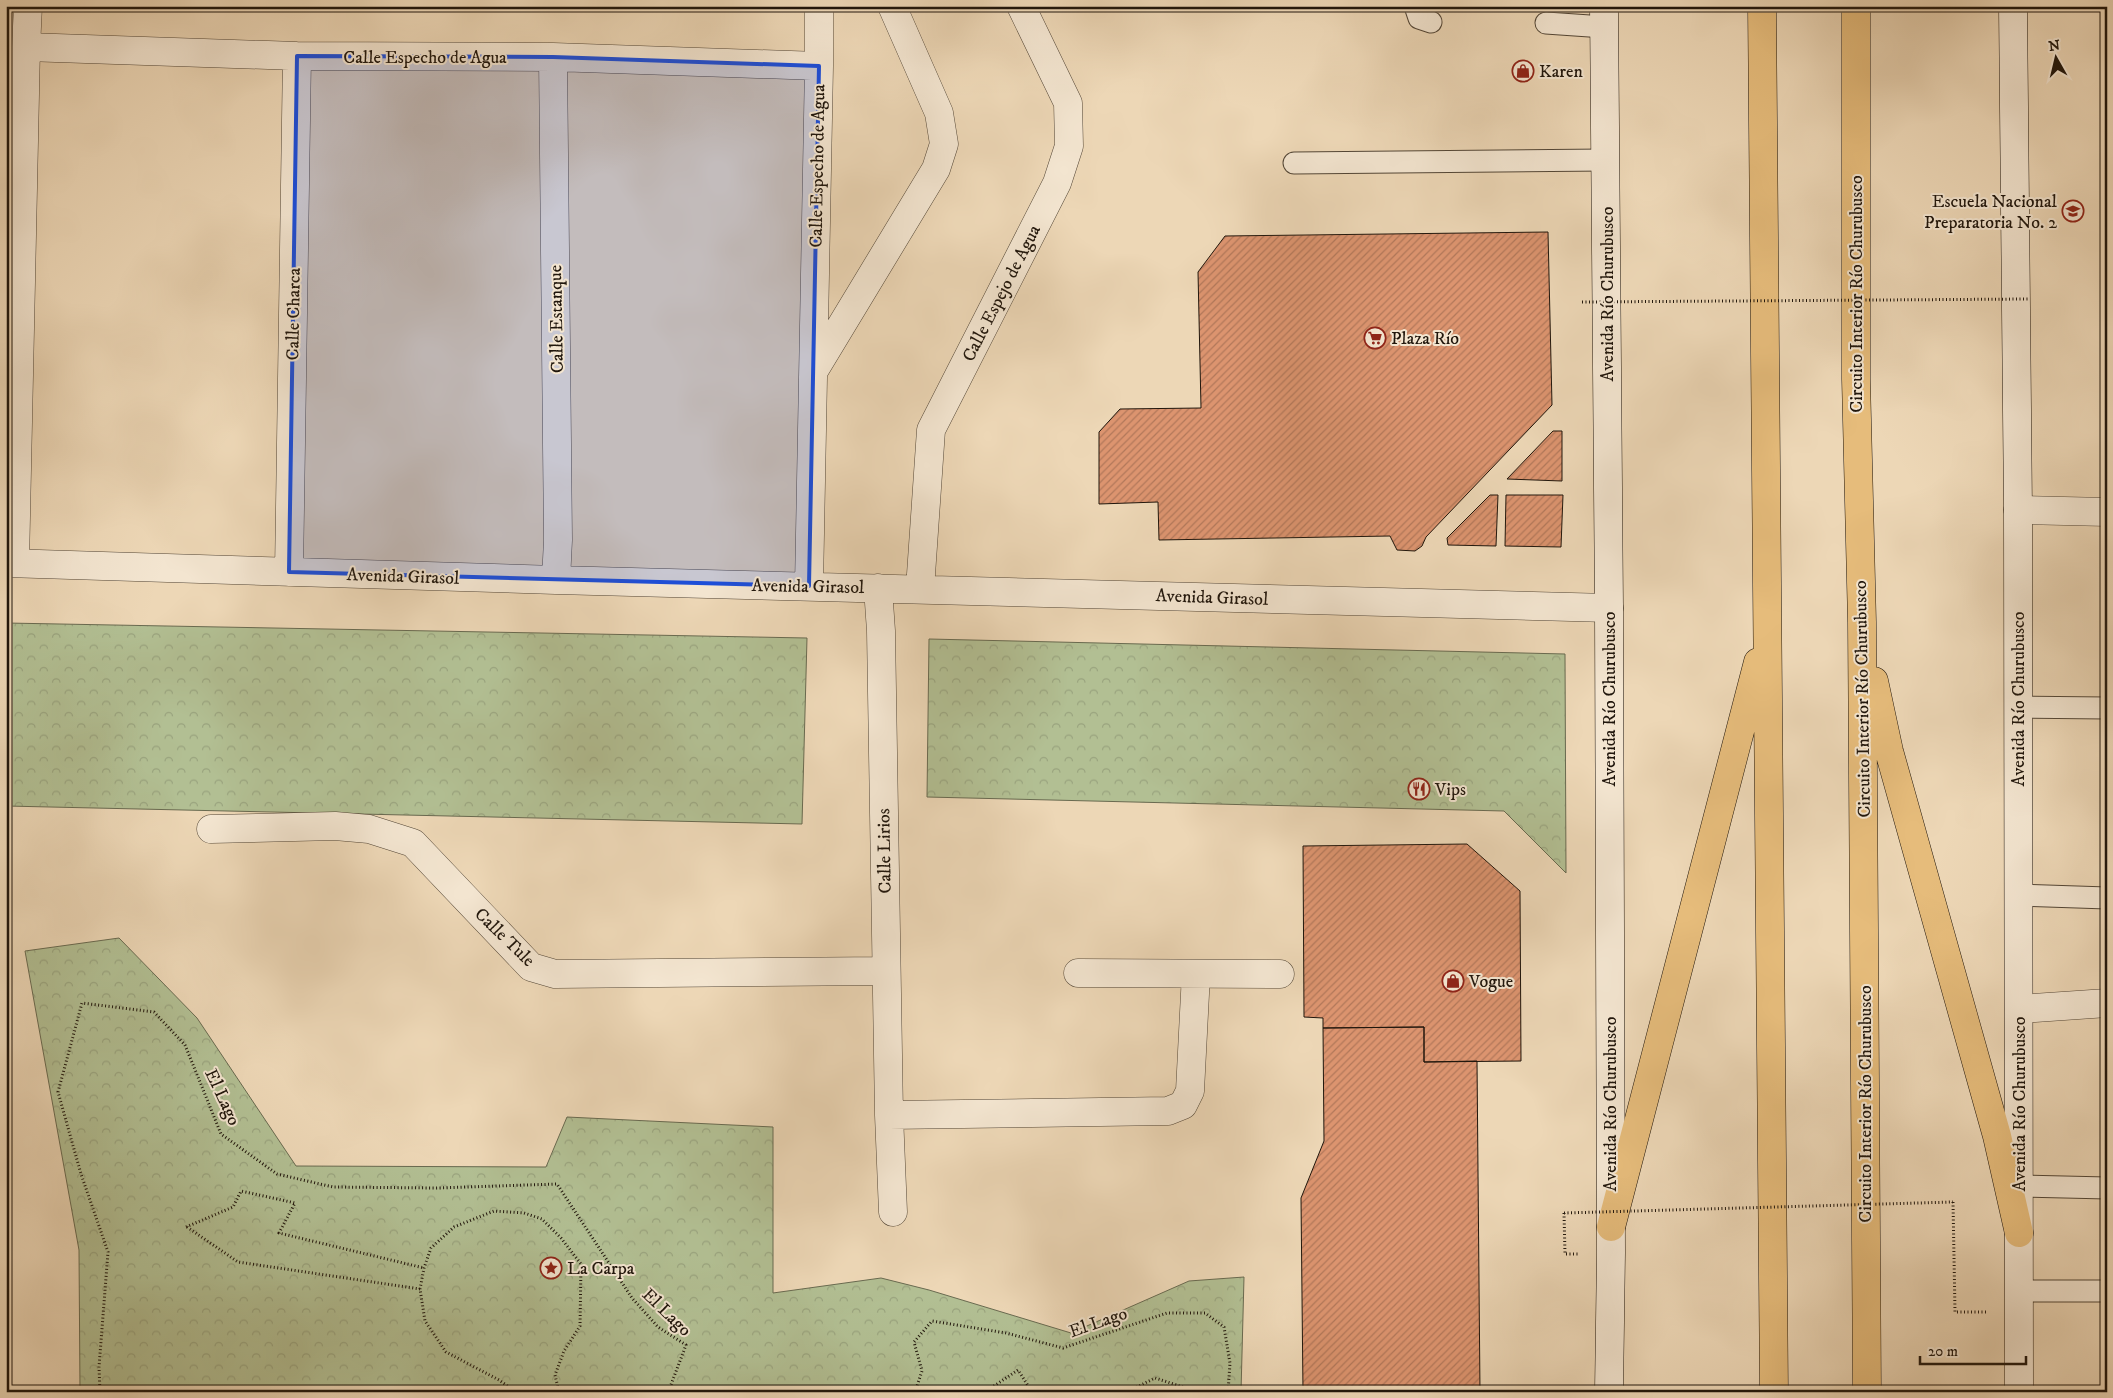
<svg xmlns="http://www.w3.org/2000/svg" width="2113" height="1398" viewBox="0 0 2113 1398" font-family="'IM FELL DW Pica',serif">
<defs>
<pattern id="park-crowns" width="20" height="18" patternUnits="userSpaceOnUse" patternTransform="scale(1.25)"><rect width="20" height="18" fill="#b2bf93"/><path d="M2 6a3 3 0 1 1 6 0M12 15a3 3 0 1 1 6 0" fill="none" stroke="#99a37e"/></pattern>
<pattern id="building-hatch" width="6" height="6" patternUnits="userSpaceOnUse" patternTransform="scale(1.25)"><rect width="6" height="6" fill="#dc946f"/><path d="M-1 1l2-2M0 6l6-6M5 7l2-2" fill="none" stroke="#b2785a"/></pattern>
</defs>
<rect width="100%" height="100%" fill="#edd7b6"/>
<filter id="stains"><feTurbulence type="fractalNoise" baseFrequency=".004" numOctaves="4"/><feColorMatrix values="0 0 0 0 .2 0 0 0 0 .09 0 0 0 0 .02 0 0 0 .5 -.17"/></filter>
<radialGradient id="worn" r=".72"><stop offset=".6" stop-color="#630" stop-opacity="0"/><stop offset="1" stop-color="#630" stop-opacity=".3"/></radialGradient>
<path fill="url(#park-crowns)" stroke="#696a50" d="M6,623l801,15 -5,186 -796,-18z
M929,639l636,15 1,219 -62,-62 -577,-14z
M119,938l78,80 99,148 250,1 21,-50 206,10v166l108,-15 48,12 142,43 118,-52 55,-4 -3,115h-1161l-1,-142 -54,-299z"/>
<path fill="url(#building-hatch)" stroke="#20160c" d="M1548,232l4,173 -126,132 -4,9 -7,5 -18,-1 -7,-14 -231,4 -1,-38 -59,2v-72l21,-23 81,-1 -3,-136 27,-36z
M1553,431h9v50l-55,-2z
M1490,495h8l-2,51 -48,-1 -1,-7z
M1506,495h57l-2,52 -56,-1z
M1467,844l53,47 1,170 -97,1v-35l-101,1v-10l-19,-1 -1,-171z
M1424,1027v35l53,-1 3,331h-177l-2,-194 23,-57 -1,-113z"/>
<g fill="none" stroke-linecap="round" stroke-linejoin="round">
<g stroke="#534636" stroke-width="23">
<path id="service" d="M1415,6l4,12 12,4
M1546,23l58,4
M1294,163l311,-3
M2018,707l89,1
M2019,895l88,3
M2019,1186l88,2
M2019,1291h88"/>
</g>
<g stroke="#534636" stroke-width="29">
<path id="minor" d="M819,6v60
M26,47l2,-41
M553,57l5,483 -2,40
M815,369l121,-200 8,-25 -5,-31 -47,-107
M2018,510l89,2
M6,563l550,17 1053,28
M15,563l11,-516 271,9 256,1 266,9 -10,520
M289,572l8,-516
M878,588l3,43 8,484 4,97
M920,589l11,-159 126,-247 12,-37 -1,-43 -47,-97
M211,829l124,-3 34,3 44,14 118,124 24,7 331,-3
M1078,973l202,1
M2019,1009l88,-6
M889,1115l279,-4 15,-6 7,-14 6,-117"/>
</g>
<g stroke="#20160c" stroke-width="29">
<path id="secondary" d="M1604,6l5,602 2,645 -2,139
M2013,6l5,504 1,882"/>
</g>
<g stroke="#20160c" stroke-width="29">
<path id="motorway" d="M1762,6l12,1386
M1856,6v373l6,243 5,770
M1874,681l15,70 108,385 22,97
M1611,1227l147,-565"/>
</g>
<path stroke="#20160c" stroke-width="3" stroke-dasharray="1 2.5" stroke-linecap="butt" d="M1953,1202l2,110h31
M1564,1213l1,41h13
M186,1227l47,-20 8,-16 54,12 -16,30 145,35
M187,1227l51,35 182,27
M100,1392l-1,-25 9,-115 -27,-78 -23,-82 24,-89 72,9 31,33 36,89 56,40 56,13 104,1 120,-4 75,114 26,29 28,18 -17,45 1,2
M516,1392l-17,-12 -53,-28 -21,-31 -5,-32 4,-21 7,-20 23,-21 40,-16 30,2 18,6 19,19 20,26 -1,62 -16,25 -9,24 4,17
M915,1392l7,-21 -8,-29 18,-21 74,12 57,15 104,-35h38l19,14 6,36 -2,29
M985,1392l33,-22 14,22
M1127,1392l28,-14 34,11 1,3"/>
<use href="#service" stroke="#f3e5d0" stroke-width="21"/>
<use href="#minor" stroke="#f3e5d0" stroke-width="28"/>
<use href="#secondary" stroke="#f3e5d0" stroke-width="28"/>
<use href="#motorway" stroke="#e6bc7b" stroke-width="28"/>
<path stroke="#20160c" stroke-width="3" stroke-dasharray="1 2.5" stroke-linecap="butt" d="M1582,302l446,-3
M1564,1213l389,-11"/>
</g>
<path fill="#1d4ed8" fill-opacity="0.2" stroke="#1d4ed8" stroke-width="4" stroke-linejoin="round" d="M297,56l256,1 266,9 -10,520 -520,-14z"/>
<defs>
<g id="shop-ring" transform="scale(1.125)"><circle r="9.5" fill="#f3e5d0" stroke="#8f2418" stroke-width="1.5"/><path d="M-5-2.5h2.3a2.7 3.5 0 0 1 5.4 0H5L5.5 6h-11ZM-1.5-2.5h3a1.5 2.3 0 0 0-3 0Z" fill="#8f2418"/></g>
<g id="school-ring" transform="scale(1.125)"><circle r="9.5" fill="#f3e5d0" stroke="#8f2418" stroke-width="1.5"/><path d="M0-5L7-2L0 1L-7-2ZM-4 1L0 2.5L4 1V4Q0 6-4 4Z" fill="#8f2418"/></g>
<g id="supermarket-ring" transform="scale(1.125)"><circle r="9.5" fill="#f3e5d0" stroke="#8f2418" stroke-width="1.5"/><path d="M-6-5.5h2.5l.6 2H6L4.5 2H-2.5L-4.4-4H-6ZM-1.5 3.2a1.3 1.3 0 1 0 .1 0ZM3 3.2a1.3 1.3 0 1 0 .1 0Z" fill="#8f2418"/></g>
<g id="restaurant-ring" transform="scale(1.125)"><circle r="9.5" fill="#f3e5d0" stroke="#8f2418" stroke-width="1.5"/><path d="M-5-6h1v4h1v-4h1v4h1v-4h1v5L-1.5 .5V6h-2V.5L-5-1ZM5-6V6H3V1.5H1.5Q1.5-4 5-6Z" fill="#8f2418"/></g>
<g id="sight-ring" transform="scale(1.125)"><circle r="9.5" fill="#f3e5d0" stroke="#8f2418" stroke-width="1.5"/><path d="M0-6L1.8-2.2L6-1.7L2.9 1.2L3.7 5.4L0 3.3L-3.7 5.4L-2.9 1.2L-6-1.7L-1.8-2.2Z" fill="#8f2418"/></g>
</defs>
<g fill-rule="evenodd">
<use href="#shop-ring" x="1523" y="71"/>
<use href="#school-ring" x="2073" y="211"/>
<use href="#supermarket-ring" x="1375" y="338"/>
<use href="#restaurant-ring" x="1419" y="789"/>
<use href="#shop-ring" x="1453" y="981"/>
<use href="#sight-ring" x="551" y="1268"/>
</g>
<g text-anchor="middle" stroke-width="4" stroke-linejoin="round" paint-order="stroke">
<g font-size="18" fill="#20160c" stroke="#f3e5d0">
<text x="425" y="63">Calle Especho de Agua</text>
<text transform="translate(817 166) rotate(-89)" y="6">Calle Especho de Agua</text>
<text transform="translate(1001 293) rotate(-63)" y="6">Calle Espejo de Agua</text>
<text transform="translate(1607 294) rotate(-90)" y="6">Avenida Río Churubusco</text>
<text transform="translate(1856 294) rotate(-90)" y="6">Circuito Interior Río Churubusco</text>
<text transform="translate(293 314) rotate(-89)" y="6">Calle Charca</text>
<text transform="translate(556 319) rotate(-91)" y="6">Calle Estanque</text>
<text transform="translate(403 576) rotate(2)" y="6">Avenida Girasol</text>
<text transform="translate(808 586) rotate(1)" y="6">Avenida Girasol</text>
<text transform="translate(1212 597) rotate(2)" y="6">Avenida Girasol</text>
<text transform="translate(1609 699) rotate(-90)" y="6">Avenida Río Churubusco</text>
<text transform="translate(1862 699) rotate(-91)" y="6">Circuito Interior Río Churubusco</text>
<text transform="translate(2018 699) rotate(-90)" y="6">Avenida Río Churubusco</text>
<text transform="translate(884 851) rotate(-91)" y="6">Calle Lirios</text>
<text transform="translate(505 937) rotate(44)" y="6">Calle Tule</text>
<text transform="translate(223 1097) rotate(65)" y="6">El Lago</text>
<text transform="translate(1610 1104) rotate(-90)" y="6">Avenida Río Churubusco</text>
<text transform="translate(1865 1104) rotate(-90)" y="6">Circuito Interior Río Churubusco</text>
<text transform="translate(2019 1104) rotate(-90)" y="6">Avenida Río Churubusco</text>
<text transform="translate(667 1312) rotate(44)" y="6">El Lago</text>
<text transform="translate(1098 1322) rotate(-19)" y="6">El Lago</text>
</g>
<g font-size="18" fill="#20160c" stroke="#f3e5d0" text-anchor="start">
<text x="1539" y="77">Karen</text>
<text x="2057" y="207" text-anchor="end">Escuela Nacional<tspan x="2057" dy="21">Preparatoria No. 2</tspan></text>
<text x="1391" y="344">Plaza Río</text>
<text x="1435" y="795">Vips</text>
<text x="1469" y="987">Vogue</text>
<text x="567" y="1274">La Carpa</text>
</g>
</g>
<rect width="2113" height="1398" fill="none" stroke="#edd7b6" stroke-width="25"/>
<rect x="8" y="8" width="2098" height="1383" fill="none" stroke="#20160c" stroke-width="2.5"/>
<rect x="12" y="12" width="2088" height="1373" fill="none" stroke="#20160c"/>
<g transform="translate(2056 58) rotate(352)" stroke="#f3e5d0" stroke-width="4" paint-order="stroke">
<path d="M0-4L9 19L0 12L-9 19Z" fill="#20160c"/>
<text y="-8" font-size="14" font-weight="bold" text-anchor="middle" fill="#20160c">N</text>
</g>
<path d="M1920 1356v8h106v-8" fill="none" stroke="#20160c" stroke-width="2.5"/>
<text x="1928" y="1356" font-size="15" fill="#20160c" stroke="#f3e5d0" stroke-width="4" paint-order="stroke">20 m</text>
<rect width="100%" height="100%" filter="url(#stains)"/>
<rect width="100%" height="100%" fill="url(#worn)"/>
</svg>
